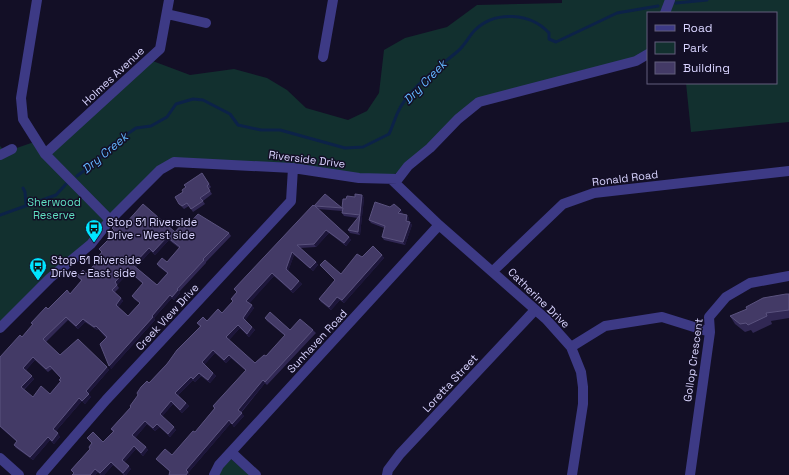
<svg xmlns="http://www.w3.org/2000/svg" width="789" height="475" viewBox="0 0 789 475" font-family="'Space Grotesk',sans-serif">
<rect width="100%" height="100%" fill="#130f26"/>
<path fill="#12302f" d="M562,0h227v122l-98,10 -5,-49h90v-70h-128v46l-169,43 -75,67 -13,7 -217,-14 -174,168v-184l5,6 32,-11 8,13 105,-94 40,15 44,-6 33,9 20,12 19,18 42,12 19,-9 12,-18 5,-43 21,-12 42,-11 30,-22 85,-2z
M231,459l19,16h-32l5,-8z"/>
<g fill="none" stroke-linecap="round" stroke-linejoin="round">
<path stroke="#0c2248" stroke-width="3" d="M676,3l31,-3
M77,176l20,-15 13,-15 26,-18 15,-2 16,-9 9,-13 17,-5 10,1 27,14 8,11 23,5h19l65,18 18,-1 26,-13c3,-6 5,-13 8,-20 10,-24 41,-46 61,-63 7,-6 11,-15 17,-21 20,-20 56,-17 74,3v6l7,3 61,-29 41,-7
M23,188l2,4 1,13
M0,215l56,-20 10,-11"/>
<path stroke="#3d3a85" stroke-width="10" d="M37,0l-16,98 2,21 22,35 65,66
M665,13l5,-13
M167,14l39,9
M323,57l10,-57
M45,154l115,-105 9,-49
M0,155l12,-6
M392,180l47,45 107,94 25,28 10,25 2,15v17l-11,71
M493,271l70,-67 31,-11 195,-22
M0,328l50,-50 41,-34 19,-24 50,-50 14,-8 119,6 66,10 39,1 10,-13 22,-18 28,-29 21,-17 157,-41 12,-7
M571,347l34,-21 57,-9 48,15
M231,452l25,23
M0,458l19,17
M41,475l65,-75 185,-199 2,-33
M214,475l5,-10 220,-240
M387,475l1,-5 12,-16 135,-144
M690,475l20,-143 -1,-15 17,-20 24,-14 39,-7"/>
</g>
<path fill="#312854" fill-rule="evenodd" d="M202,173l9,14 -2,2 3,5 -9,7 2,3 -12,8 -4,-6 -5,3 -2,-2 -7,-10 8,-5 3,-5z
M362,195l2,3 -4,37 -10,-2 -2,-3 10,-12 -14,-2 -2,-3v-2l-24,-2 31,28 2,3 -5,6 -17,-13 -13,14 -16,1 16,14 2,3 -5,6 -19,-16 -6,16 14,13 -9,9 -19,-17 -25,27 5,5 -9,12 10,10 -6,7 -9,-9 -11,12 26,23 11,-7 19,-20 -18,-15 -2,-3 25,12h23l3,3 -49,52 -2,-2 -24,30 3,3 -10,11 -3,-4 -43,50 2,2h-21l1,-3 -11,-10 -3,-3 16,-4 23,-23 19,-23 -1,-3 33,-35 -15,-13 -5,5 -11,-10 -11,12 9,8 3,3 -6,7 -9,-7 -6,6 -2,-2 -15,15 11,11 -7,7 -9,-9 -11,12 14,14 -6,7 -10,-10 -5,4 -8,-7 -12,14 11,9 2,3 -5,6 -7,-7 -12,13 7,7 -5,6h-2l-11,-10 -9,10h-3l-3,-3 -3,3h-23l2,-2 -3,-3 19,-21 -1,-2 3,-3 -5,-6 16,4 10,-10 -2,-3 20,-22 18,-24 51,-56 -3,-4 10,-2 15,-8 11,-12 -2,-2 6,-7 -3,-3 80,-83 28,2 4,-9z
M403,213l-1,1 7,4 -1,4h2l2,3 -7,20 -21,-5 -2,-3 2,-9 -13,-5 -2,-3z
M126,223l49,9 10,-4 44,5 2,3 -25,26v1l-27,29 1,1 -6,7 -2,-2 -18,20 1,2 -44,49 -5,-31 -8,-9 -1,1 -12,-8 -7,7 -10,-9 -22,22 14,13 47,12 2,3 -21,24 3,3 -6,7 -3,-3 -26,30 4,6 -6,7 -4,-4 -17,20 -17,-12 -2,-3 3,-3 -17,-15v-70l22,-20 11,-12 -2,-2 17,-14 22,-15 11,-13 -4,-5 9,-2 9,-10 -1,-2 8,-10 -3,-3 11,-10 -2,-2 6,-7 -2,-2 8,-4zM169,240l10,8 -12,14 -10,2 2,3 8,6 -10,12 -21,-18 15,-16 4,4zM129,272l14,12 -11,12 2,3 6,4 -12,13 -10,-9 5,-6 -2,-3 -6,-6 4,-4 -2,-3zM35,360l13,12 4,-3 9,9 -2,2 2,1 -11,13 -17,3 -9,-7 10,-11 -8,-9z
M382,255l2,3 -40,45 -4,-3 -9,10 -10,-8 -2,-3 16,-19 -15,-15 21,9 21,-17z
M789,294v24l-18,3 1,3 -19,9 -2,-3 -6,2 -10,-8 -5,-8z"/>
<path fill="#1d163a" d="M362,195l2,3 -4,37 -2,-3z
M401,210l2,3 -3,3 -2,-3z
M407,215l2,3 -1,6 -2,-3z
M410,222l2,3 -7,20 -2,-3z
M326,230l3,3 -13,14 -2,-3z
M167,237l2,3 -14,15 -2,-3z
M349,237l2,3 -5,6 -2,-3z
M149,248l2,3 -16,17 -2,-3z
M292,252l2,3 -6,17 -2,-3z
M382,255l2,3 -40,45 -2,-3z
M316,262l2,3 -5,6 -3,-3z
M127,269l2,3 -12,13 -2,-3z
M272,273l2,3 -25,28 -3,-3z
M299,281l3,3 -9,9 -2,-3z
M178,290l2,3 -6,7 -2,-3z
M170,295l2,3 -18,20 1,2 -44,49 -2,-3z
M337,297l3,3 -9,10 -2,-3z
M121,298l2,3 -5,7 -2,-3z
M252,305l2,3 -9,13 -2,-3z
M83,319l2,3 -7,7 -2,-3z
M238,325l2,3 -11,12 -3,-3z
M96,326l2,3 -1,1 -3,-3z
M252,327l3,3 -6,7 -2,-3z
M213,350l2,3 -11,12 -2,-3z
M229,355l2,3 -5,5 -2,-3z
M33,357l2,3 -10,11 -2,-3z
M107,367l2,3 -21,24 -2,-3z
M199,373l2,3 -6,6 -2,-3z
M213,373l3,3 -6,7 -2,-3z
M32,376l2,3 -11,11 -2,-3z
M191,377l2,3 -16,16 -2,-3z
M263,380l2,3 -25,30 -2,-3z
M89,394l2,3 -6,7 -3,-3z
M79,398l3,3 -27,31 -2,-3z
M171,401l2,3 -11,13 -2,-3z
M186,403l3,3 -7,7 -2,-3z
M242,413l2,3 -10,11 -2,-3z
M229,420l2,3 -43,50 2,2h-4v-5z
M145,421l2,3 -12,14 -3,-3z
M157,424l3,3 -5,4 -2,-3z
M174,427l2,3 -6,7 -2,-3z
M58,433l2,4 -6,7 -2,-3z
M48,437l2,3 -17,20 -3,-3z
M134,446l2,3 -12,14 -2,-3z
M146,447l2,3 -5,6 -2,-3z
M111,462l2,3 -9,10h-3l-1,-2z
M129,466l2,3 -5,6h-1l-2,-2z
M95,469l3,3 -3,3h-5z"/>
<path fill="#433a66" stroke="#5a527e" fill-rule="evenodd" d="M202,173l7,11 -2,2 3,5 -10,7 3,3 -12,8 -4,-6 -5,3 -3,-2 -4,-7 8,-5 -1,-2 4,-3 -2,-2z
M325,194l17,14 1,-9h3l1,-3 8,1v-3l7,1 -4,37 -10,-2 12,-15 -18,-2 1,-5 -28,-2 34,31 -5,6 -18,-13 -12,14 -17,1 19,17 -6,6 -18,-16 -6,17 13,12 -8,9 -19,-17 -26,28 6,4 -9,13 9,9 -5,7 -9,-9 -12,12 29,26 9,-8 2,1 19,-21 -20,-17 5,-6 20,18 10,-11 13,11 -48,52 -2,-2 -25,30 4,3 -10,11 -3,-4 -43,50 2,2 -2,3h-17l1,-4 -14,-12 9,-10 7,6 21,-24 2,1 20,-24 -2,-2 33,-36 -17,-15 -5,5 -11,-10 -11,12 11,11 -5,7 -9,-7 -6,6 -2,-2 -16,16 11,10 -6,7 -9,-9 -11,13 14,13 -6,7 -11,-10 -4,4 -8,-7 -13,14 14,12 -5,6 -7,-7 -12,14 7,6 -6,7 -12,-11 -11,11 -5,-4 -5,6h-18l2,-2 -3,-3 19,-21 -1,-2 3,-4 -5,-5 6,-6 10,10 11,-11 -3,-2 20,-22 -1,-1 8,-11 -1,-2 4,-6 6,-6 2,2 18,-19 10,-14 24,-24 -4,-3 6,-6 4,4 11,-12 4,4 11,-12 -2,-2 6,-7 -3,-3 79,-84 1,1z
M375,202l15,5 4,-3 7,6 -3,3 9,2 -1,6 4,1 -7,20 -21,-5 3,-11 -16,-6z
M143,204l32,28 7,-8 3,4 13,-14 31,19 -26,26 1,1 -27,29 1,1 -6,7 -2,-2 -18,21 1,1 -44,49 -9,-22 7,-7 -11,-11 -2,1 -11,-8 -7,7 -10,-9 -23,22 17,16 18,-16 29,28 -21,24 3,3 -7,7 -3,-3 -26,31 5,4 -6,8 -4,-4 -18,20 -16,-12 3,-4 -17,-15v-69l20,-22 2,2 11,-13 -2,-1 15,-16 2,2 19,-19 3,4 12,-14 -5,-4 6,-6 3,4 10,-11 -2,-1 8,-10 -3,-3 11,-11 -2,-1 6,-7 -2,-2 5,-5 3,1 3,-4 3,3zM167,237l13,10 -13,15 -5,-4 -5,6 11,9 -11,12 -24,-20 16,-17 4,4zM127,269l16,14 -11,13 8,7 -12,13 -12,-11 5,-7 -9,-8 5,-5 -2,-3zM33,357l13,12 4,-3 11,12 -2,2 2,1 -11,13 -9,-8 -8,11 -12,-10 11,-11 -9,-8z
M373,246l9,9 -40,45 -5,-3 -8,10 -10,-8 16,-19 -15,-15 5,-5 16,14 16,-20 5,3z
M786,294h3v16l-23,3 1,3 -19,9 -2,-2 -6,1 -10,-8 17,-7 -1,-2 17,-9z"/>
<defs>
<g id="bus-pin" transform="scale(0.9)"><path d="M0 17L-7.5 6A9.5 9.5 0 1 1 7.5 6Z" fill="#00e5ff" stroke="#130f26"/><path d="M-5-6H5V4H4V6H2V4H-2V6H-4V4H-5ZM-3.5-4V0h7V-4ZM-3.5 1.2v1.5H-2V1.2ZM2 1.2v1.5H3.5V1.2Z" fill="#111"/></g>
</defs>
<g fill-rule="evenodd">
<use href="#bus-pin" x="94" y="228"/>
<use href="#bus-pin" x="38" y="266"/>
</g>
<g text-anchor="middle" stroke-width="3" stroke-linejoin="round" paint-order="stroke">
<g font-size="11" fill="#d9d4ff" stroke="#130f26">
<text transform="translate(113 76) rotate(-43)" y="4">Holmes Avenue</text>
<text transform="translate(307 159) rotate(7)" y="4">Riverside Drive</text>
<text transform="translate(625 178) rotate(-7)" y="4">Ronald Road</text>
<text transform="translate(539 298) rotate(44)" y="4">Catherine Drive</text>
<text transform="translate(167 317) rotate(-47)" y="4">Creek View Drive</text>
<text transform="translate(317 341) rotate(-47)" y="4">Sunhaven Road</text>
<text transform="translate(693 360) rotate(-82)" y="4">Gollop Crescent</text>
<text transform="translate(450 383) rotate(-47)" y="4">Loretta Street</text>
</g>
<g font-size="11" fill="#5fe0c0" stroke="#130f26">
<text x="54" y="206">Sherwood<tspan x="54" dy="13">Reserve</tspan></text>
</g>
<g font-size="11" fill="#d9d4ff" stroke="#130f26" text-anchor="start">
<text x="107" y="226">Stop 51 Riverside<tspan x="107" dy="13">Drive - West side</tspan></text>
<text x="51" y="264">Stop 51 Riverside<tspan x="51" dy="13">Drive - East side</tspan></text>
</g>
<g font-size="12" font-style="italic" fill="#62b6ff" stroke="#130f26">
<text transform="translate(425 82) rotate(-46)" y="4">Dry Creek</text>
<text transform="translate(105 153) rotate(-40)" y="4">Dry Creek</text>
</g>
</g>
<rect x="647" y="12" width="130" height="72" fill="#130f26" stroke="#625e7d"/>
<rect x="655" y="25" width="20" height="6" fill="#3d3a85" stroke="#625e7d"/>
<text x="683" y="32" font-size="12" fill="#d9d4ff">Road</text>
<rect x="655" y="42" width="20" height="12" fill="#12302f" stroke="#625e7d"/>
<text x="683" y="52" font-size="12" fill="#d9d4ff">Park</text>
<rect x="655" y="62" width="20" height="12" fill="#433a66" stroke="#625e7d"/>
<text x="683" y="72" font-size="12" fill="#d9d4ff">Building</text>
</svg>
